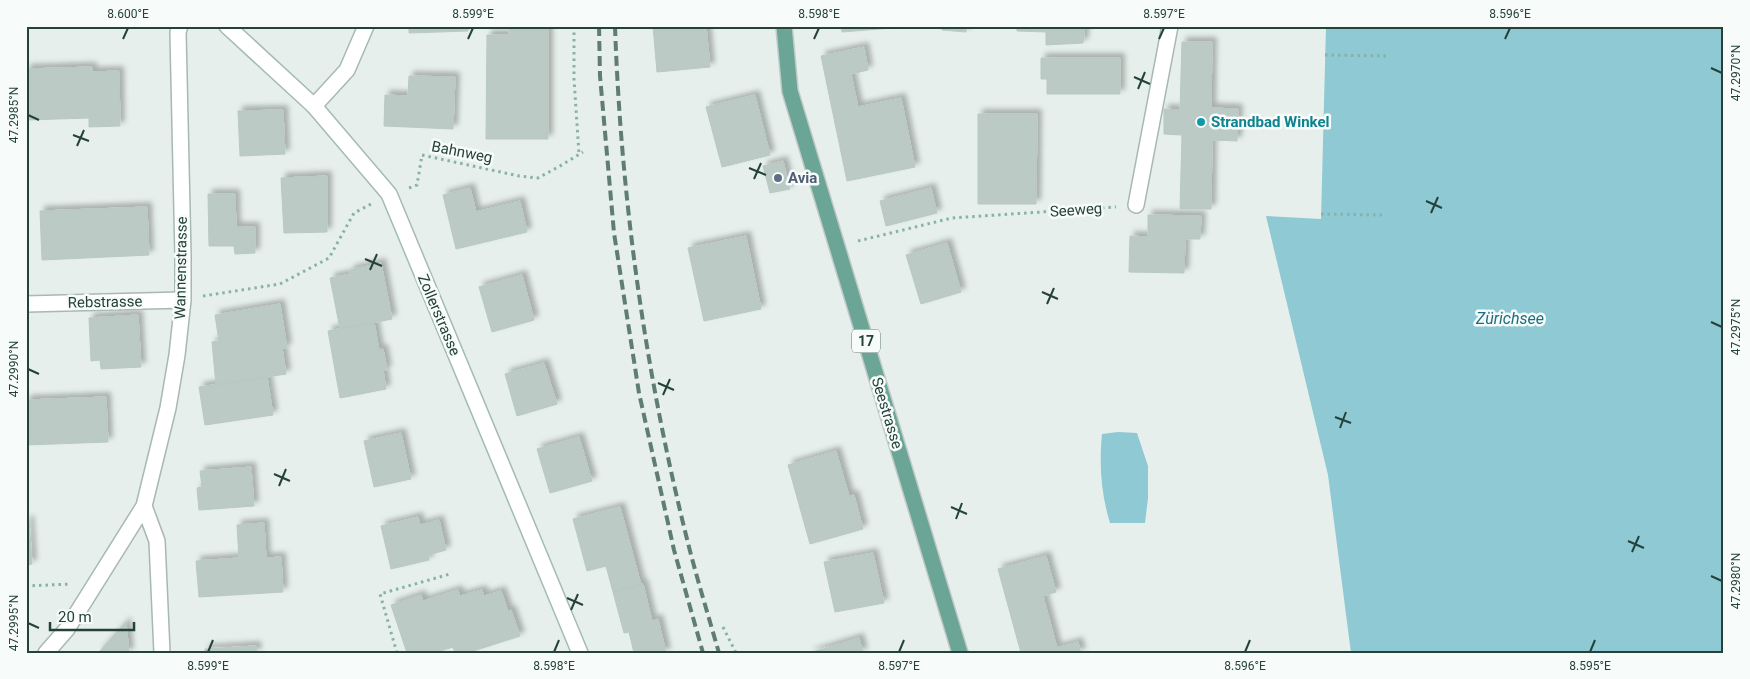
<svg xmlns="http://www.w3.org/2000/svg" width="1750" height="679" viewBox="0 0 1750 679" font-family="Roboto,sans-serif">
<defs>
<filter id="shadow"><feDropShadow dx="4.5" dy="-4.5" stdDeviation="2.5" flood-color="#0004"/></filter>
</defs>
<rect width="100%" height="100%" fill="#e6efeb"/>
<path fill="#8ec9d4" d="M1326,26h398v627h-373l-23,-178 -62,-259 55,3z
M1118,432l19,1 11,33v32l-3,25h-35c-9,-30 -11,-57 -8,-89z"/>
<path fill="#bbcac4" stroke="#b8c9c2" filter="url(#shadow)" d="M409,26h59v5l-59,2z
M509,26h39v113h-62l1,-104h22z
M653,26h53l4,41 -53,5z
M841,26h63v1l-62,5z
M942,26h24v6l-24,-2z
M1017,26h68l-2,17 -37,2v-13l-29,-1z
M1182,42h30l-1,66 27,1 -1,32 -25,-1 -1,69h-31l2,-74 -18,-1v-25l16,1z
M864,47l4,23 -17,4 7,33 43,-9 14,69 -68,14 -26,-125z
M1041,58h79v36h-73v-15h-6z
M92,67v5l27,-1 1,55 -31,1v-9l-63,2v-51z
M409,76l46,1 -2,52 -69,-3 1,-31 23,1z
M755,95l15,60 -48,12 -16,-60z
M283,110l2,44 -45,2 -2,-45z
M978,114h59l-1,90h-58z
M783,161l7,28 -20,4 -7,-27z
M327,176v56l-43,1 -3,-55z
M470,188l6,24 44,-11 7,31 -71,17 -13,-54z
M931,188l6,25 -51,13 -6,-25z
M208,194h27l1,33h19v26l-20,1 -1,-8h-25z
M147,207l2,48 -107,5 -2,-49z
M1148,215l53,1 -1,23h-15l-1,34 -55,-1 1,-36 18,1z
M746,236l15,73 -57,12 -16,-73z
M947,243l14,49 -40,12 -15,-49z
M381,263l11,56 -52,10 -10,-51 20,-4v-4z
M522,275l12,45 -42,12 -13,-45z
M280,304l7,44h-5l4,26 -70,11 -4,-43 7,-1 -4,-26z
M138,315l3,52 -40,2 -1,-9 -9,1 -2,-43z
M374,322l5,28 4,-1 4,21h-4l3,19 -46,9 -12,-67z
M544,363l13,41 -40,12 -12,-42z
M267,377l6,38 -68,10 -6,-38z
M106,397l2,45 -82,3v-45z
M401,433l10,46 -37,8 -10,-46z
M579,437l13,44 -42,12 -13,-44z
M836,451l13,45 5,-1 9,34 -53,15 -22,-79z
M251,467l3,39 -55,4 -2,-22 5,-1 -2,-16z
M620,507l21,78 -28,7 -7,-26 -19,5 -14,-52z
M418,517l2,8 19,-5 7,30 -18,5 1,5 -38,9 -10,-43z
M29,520l3,44 -6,1v-44z
M264,523l2,35 15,-1 2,35 -84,5 -3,-36 43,-3 -2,-33z
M873,553l11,50 -49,9 -11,-50z
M1046,556l10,36 -13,4 14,52 21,-6 3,11h-60l-23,-84z
M643,584l9,37 6,-2 8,34h-32l-5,-21 -5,1 -11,-41z
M458,590l2,6 22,-6 2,6 17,-5 7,20 3,-1 9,26 -53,17h-12l-2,-6 -19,6h-27l-16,-48 30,-10 2,6z
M126,622l3,31h-31z
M859,638l4,15h-54z
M256,646l1,7h-52v-4z"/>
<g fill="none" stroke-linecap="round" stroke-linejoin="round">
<g stroke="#a8b8b2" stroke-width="18">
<path id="street" d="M314,106l33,-36 19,-44
M1136,205l34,-179
M26,304l157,-4
M144,506l13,35 5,112
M46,653l21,-24 77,-123 24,-98 9,-53 6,-55v-44l-5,-224 2,-6"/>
</g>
<g stroke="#a4bbb3" stroke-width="18">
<path id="secondary" d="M227,26l87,80 75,88 191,459"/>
</g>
<g stroke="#c2cac8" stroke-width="18">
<path id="primary" d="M784,26l6,65 170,562"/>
</g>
<path stroke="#86b3a5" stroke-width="3" stroke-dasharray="2.5 4" stroke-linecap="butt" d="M574,26v53l5,75
M1325,55l63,1
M409,188l8,-3 5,-30 97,21 19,2 22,-12 23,-14
M1321,214l62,1
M858,241l94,-23 164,-11
M203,296l77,-12 49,-26 25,-45 17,-9
M26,586l45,-2
M723,627l13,26
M397,653l-17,-59 70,-20"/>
<use href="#street" stroke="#fff" stroke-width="15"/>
<use href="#secondary" stroke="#fff" stroke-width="15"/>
<use href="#primary" stroke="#6aa596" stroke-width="15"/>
<path stroke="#5f7d75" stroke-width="4" stroke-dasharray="10 5" stroke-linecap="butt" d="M599,26l1,50 14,157 25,160 35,157 29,103
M615,26c6,175 31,352 74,521 9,35 20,71 30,106"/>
</g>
<path fill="none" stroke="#24423a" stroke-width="2" d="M123,39l5,-11M468,39l5,-11M814,39l5,-11M1159,39l5,-11M1505,39l5,-11M1711,68l11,5M1134,77l16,7M1138,89l7,-17M28,115l11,5M73,135l16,6M77,146l7,-16M749,168l17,7M754,179l7,-16M1426,201l16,7M1431,213l7,-16M365,259l17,7M370,270l7,-16M1042,292l16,7M1047,304l7,-16M1711,322l11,5M28,369l11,5M658,383l16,7M663,395l7,-16M1335,417l16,6M1340,428l6,-16M274,474l16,7M279,486l7,-17M951,507l16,7M956,519l6,-16M1628,541l16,7M1632,552l7,-16M1711,576l11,5M567,598l16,7M571,610l7,-16M28,623l11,5M208,652l5,-12M554,652l5,-12M899,652l5,-12M1245,652l5,-12M1590,652l5,-12"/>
<circle fill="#0f9aa8" stroke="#f7fbf9" stroke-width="2" cx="1201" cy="122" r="5"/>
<circle fill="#5c6f8a" stroke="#f7fbf9" stroke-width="2" cx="778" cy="178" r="5"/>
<g text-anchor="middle" stroke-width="5" stroke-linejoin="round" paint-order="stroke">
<rect fill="#f7fbf9" stroke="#637a73" stroke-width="1" x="852" y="329.5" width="28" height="23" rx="4"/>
<g font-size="14" font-weight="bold" fill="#24423a">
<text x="866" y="346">17</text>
</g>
<g font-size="15" font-weight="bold" fill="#0d838f" stroke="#f7fbf9" text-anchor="start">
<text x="1211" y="127">Strandbad Winkel</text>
</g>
<g font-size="15" fill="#24423a" stroke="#f7fbf9">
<text transform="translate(462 152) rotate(11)" y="5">Bahnweg</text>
<text transform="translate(1076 210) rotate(-4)" y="5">Seeweg</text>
<text transform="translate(181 268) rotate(-89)" y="5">Wannenstrasse</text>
<text transform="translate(105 302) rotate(-1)" y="5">Rebstrasse</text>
<text transform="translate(439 315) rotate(67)" y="5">Zollerstrasse</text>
<text transform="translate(887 413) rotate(73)" y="5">Seestrasse</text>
</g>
<g font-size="15" font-weight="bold" fill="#4e5e75" stroke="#f7fbf9" text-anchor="start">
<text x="788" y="183">Avia</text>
</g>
<g font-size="16" font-style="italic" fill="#1c6f80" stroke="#f7fbf9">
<text x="1510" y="324">Zürichsee</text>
</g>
</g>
<rect width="1750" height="679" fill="none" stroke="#f7fbf9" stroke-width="55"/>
<path d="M50 622v8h84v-8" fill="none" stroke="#24423a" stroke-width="2.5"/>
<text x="58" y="622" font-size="15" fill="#24423a" stroke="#f7fbf9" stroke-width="4" paint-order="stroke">20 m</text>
<rect x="28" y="28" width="1694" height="624" fill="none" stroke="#24423a" stroke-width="2"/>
<g font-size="12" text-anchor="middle" fill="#24423a">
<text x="128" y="18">8.600°E</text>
<text x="473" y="18">8.599°E</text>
<text x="819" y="18">8.598°E</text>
<text x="1164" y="18">8.597°E</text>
<text x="1510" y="18">8.596°E</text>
<text transform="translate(1736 73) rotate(-90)" y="4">47.2970°N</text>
<text transform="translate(14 115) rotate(-90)" y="4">47.2985°N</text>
<text transform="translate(1736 327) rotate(-90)" y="4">47.2975°N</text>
<text transform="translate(14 369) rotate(-90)" y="4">47.2990°N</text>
<text transform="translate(1736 581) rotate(-90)" y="4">47.2980°N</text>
<text transform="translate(14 623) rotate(-90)" y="4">47.2995°N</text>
<text x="208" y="670">8.599°E</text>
<text x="554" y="670">8.598°E</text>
<text x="899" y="670">8.597°E</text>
<text x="1245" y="670">8.596°E</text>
<text x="1590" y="670">8.595°E</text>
</g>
</svg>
